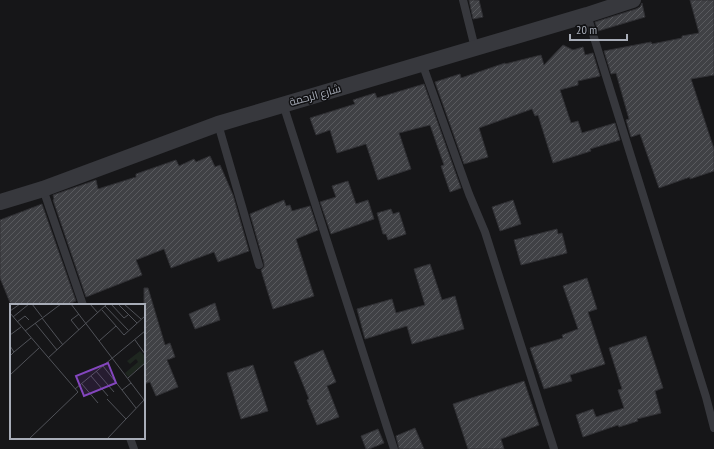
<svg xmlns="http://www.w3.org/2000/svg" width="714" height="449" viewBox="0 0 714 449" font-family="'PT Sans Narrow',Cairo,sans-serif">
<defs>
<pattern id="building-hatch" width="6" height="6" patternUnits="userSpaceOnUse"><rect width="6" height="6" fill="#404145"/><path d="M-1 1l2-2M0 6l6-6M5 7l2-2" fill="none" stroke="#595a5e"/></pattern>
</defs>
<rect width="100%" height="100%" fill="#161618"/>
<path fill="url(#building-hatch)" stroke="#303034" d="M469,0h10l4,17 -10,2z
M690,0h24v75l-23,4 23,70v22l-24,8v-2l-31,11 -19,-54 -9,3 -5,-17 3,-1 -13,-46 -5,1 -7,-23 47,-9 1,2 30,-6v-2l17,-3z
M642,3l3,14 -47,14 -3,-9 41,-13 4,-2z
M563,45l10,5 10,-3 2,8 8,-2 7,23 -22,5v4l-18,5 11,33 7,-2 4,12 33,-10 5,17 -30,9 1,2 -38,12 -15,-48 -3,1 -3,-7 -53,19 9,29 -24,7 -29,-82 25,-8 1,4 44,-15v1l36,-9 3,10z
M424,84l37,104 -11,4 -9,-26 3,-1 -14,-40 -31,8 12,36 -33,11 -12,-36 -29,9 -7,-23 -14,5 -6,-17 45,-14 -2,-4 22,-7 2,5z
M210,156l5,11 5,-2 13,30 16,56 -31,11 -4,-10 -43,16 -7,-19 -28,11 6,15 -56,22 -33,-97 1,-1 -1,-4 43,-15 2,9 38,-12v-3l40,-14 3,6 15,-7 2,3z
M348,181l8,23 12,-4 6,19 -43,15 -11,-32 16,-5 -4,-11z
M284,200l2,6 4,-1 2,6 18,-5 8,24 -22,9 18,57 -41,13 -12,-39 3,-3v-4l-14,-49z
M513,200l8,24 -21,7 -8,-24z
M42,204l34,97 -10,4h-55l-11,-27v-58z
M391,209l2,5 6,-2 7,22 -18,6 -2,-6h-3l-6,-21z
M557,229l1,5 4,-1 5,20 -46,12 -7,-25z
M430,264l12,36 13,-4 9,33 -52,15 -5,-18 -42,13 -8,-30 35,-10 4,14 29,-8 -11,-36z
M587,278l10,31 -9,3 17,52 -35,11 2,6 -28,8 -14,-41 33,-10 -1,-3 16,-6 -15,-43z
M144,288h4l17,57 5,-2 5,14 -8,3 11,27 -22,9 -6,-14 -6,2z
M215,303l5,17 -25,9 -6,-15z
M646,336l17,52 -8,3 6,22 -24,6 1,2 -19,6 -1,-2 -35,12 -7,-22 17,-6 3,8 28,-9 -6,-18 4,-1 -13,-41z
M323,350l13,32 -9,4 12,31 -22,8 -10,-25 2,-1 -15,-37z
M253,365l15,46 -27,8 -14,-46z
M524,381l15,44 -38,14 3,10h-36l-15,-45z
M415,428l9,21h-25l-3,-13z
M378,429l6,14 -15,6h-3l-5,-13z"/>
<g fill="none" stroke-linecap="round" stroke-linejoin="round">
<path stroke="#37383d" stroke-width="8" d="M463,0l12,48
M587,15l119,382 8,31
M422,63l47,131 16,38 69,217
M283,104l111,345
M218,124l41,141
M43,189l40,116
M130,438l4,11"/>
<path stroke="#37383d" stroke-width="16" d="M0,202l43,-13 175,-65 369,-109 46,-15"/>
</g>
<g text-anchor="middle" stroke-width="3" stroke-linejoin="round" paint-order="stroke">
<g font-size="11" fill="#a8adb8" stroke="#111113">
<text transform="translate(315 95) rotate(-16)" y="4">شارع الرحمة</text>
</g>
</g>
<g transform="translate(10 304)">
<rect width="135" height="135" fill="#161618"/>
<path d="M130,47l5,5v7l-17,14 -3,-4 13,-11 -2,-3 -6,5 -3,-3z" fill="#1e261f"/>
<path fill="none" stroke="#505258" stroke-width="1" d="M22,0l10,13M61,0l73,96M80,0l8,9M101,0l13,14 4,-3M108,0l19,19M114,0l17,15M95,2l23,24M92,6l22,25 21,-19M0,7l10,-7M0,9l68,79 -49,47M3,13l16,-13M32,14l21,27M7,18l8,-6 4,4M25,19l22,27M69,26l-8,-10 8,-6M15,27l36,-27M0,31l11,-8M125,36l10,14M89,37l17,-15M0,42l4,6 -4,4M4,48l17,-14M38,54l59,-54M93,62l19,24 9,-7M86,67l18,21M0,71l29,-27M81,72l17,20M118,74l17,-15M72,80l16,19M65,85l70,-58M112,86l14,18M97,95l19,20M97,135l38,-40"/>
<path fill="#8446be" fill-opacity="0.15" stroke="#8446be" stroke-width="2" d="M98,59l8,20 -32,13 -8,-20z"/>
<rect width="135" height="135" fill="none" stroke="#a8adb8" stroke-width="2"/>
</g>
<path d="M570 34v6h57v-6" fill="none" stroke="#a8adb8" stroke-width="2"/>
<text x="576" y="34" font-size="12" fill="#a8adb8" stroke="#111113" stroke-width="3" paint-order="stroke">20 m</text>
</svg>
